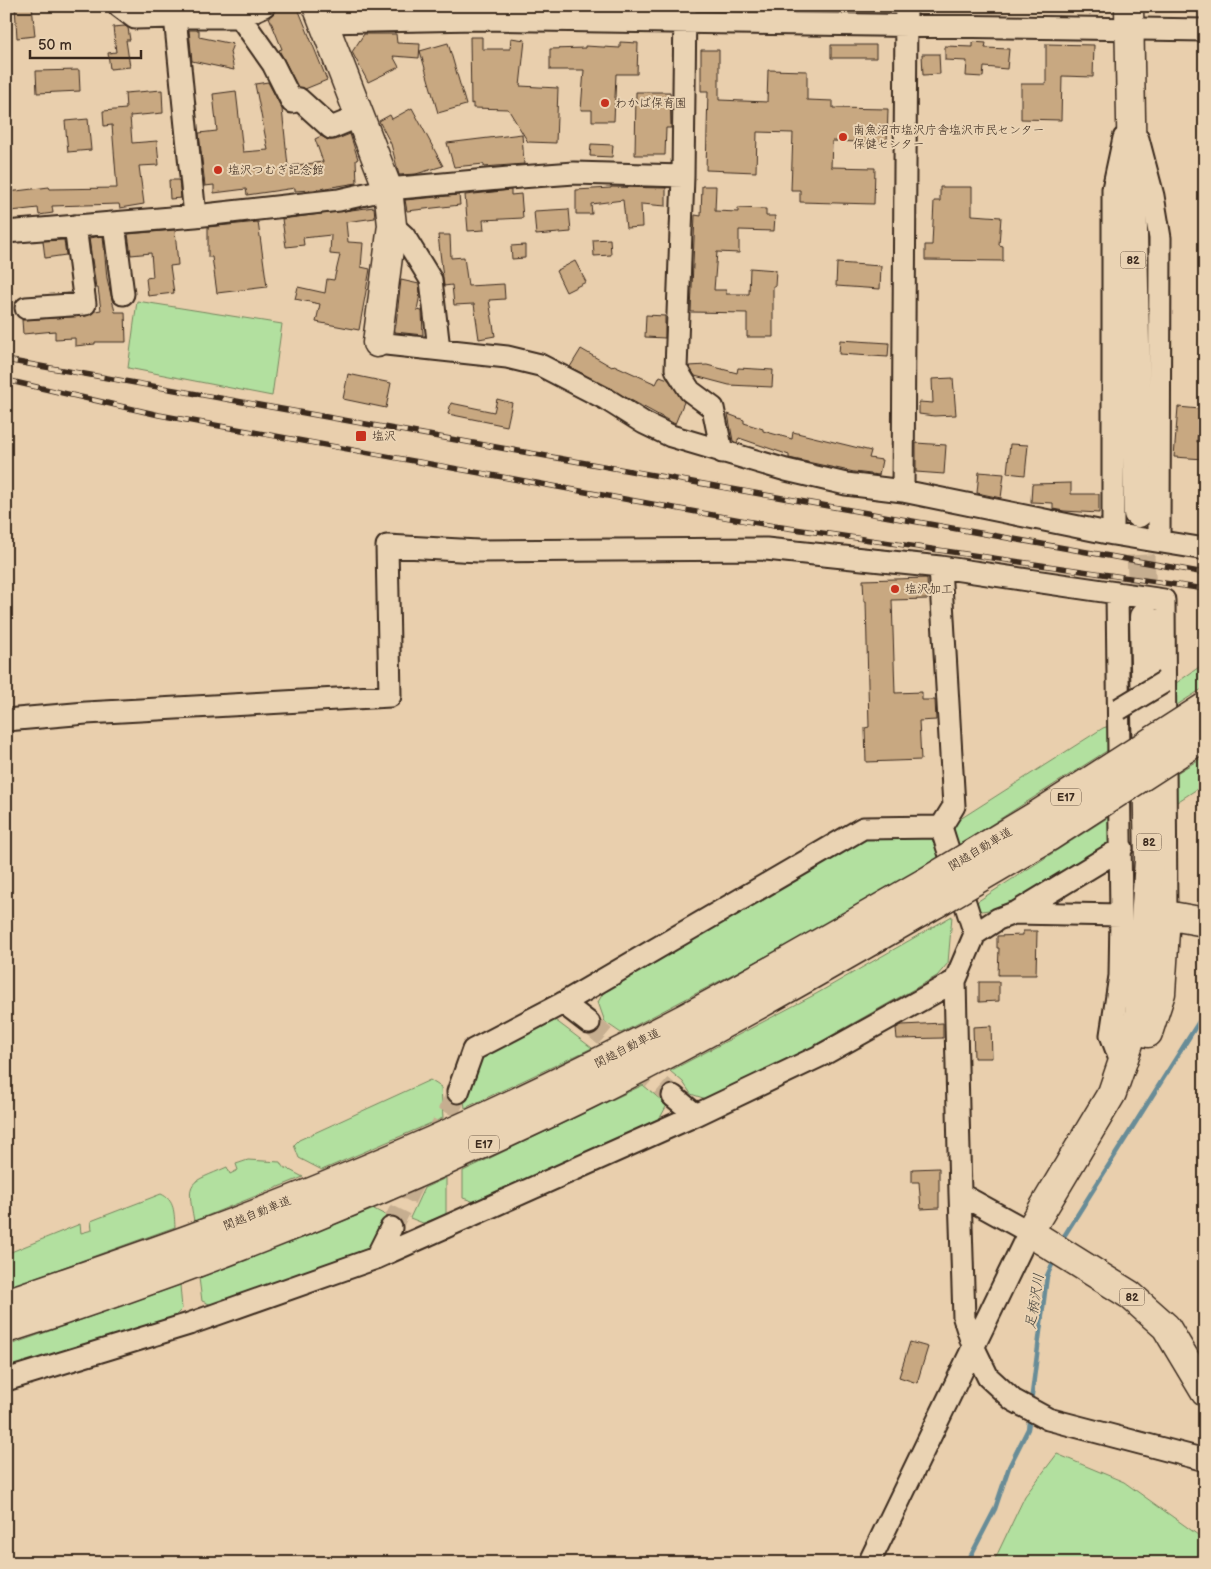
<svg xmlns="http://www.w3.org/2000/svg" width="1211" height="1569" viewBox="0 0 1211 1569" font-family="'Balsamiq Sans','Klee One',sans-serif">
<rect width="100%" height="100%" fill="#e9cfad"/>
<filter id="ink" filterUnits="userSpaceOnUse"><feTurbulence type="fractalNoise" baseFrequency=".02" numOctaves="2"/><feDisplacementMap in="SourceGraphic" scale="10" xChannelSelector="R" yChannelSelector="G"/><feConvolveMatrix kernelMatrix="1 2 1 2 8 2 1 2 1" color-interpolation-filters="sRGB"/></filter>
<g filter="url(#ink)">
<path fill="#b2e09f" stroke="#76855e" d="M137,301l145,23 -10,72 -144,-28z
M1205,663v24l-36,23v-22z
M1115,724l1,21 -163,104 -2,-10 6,-18 146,-93z
M1205,756v28l-28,18 -6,1 -1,-26z
M1118,811l1,27 -108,69 -30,4 -9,-6z
M901,833l21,5 10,-3 8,22 -133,78 -186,98 -16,-11 -7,-20 7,-12 147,-84 116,-71z
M952,916l-4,47 -11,13 -163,92 -68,31 -15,-5 -8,-12 -13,-11 146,-77z
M555,1020l37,28 -127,60 -2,-16 20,-37z
M430,1080l11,7 2,31 -121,52 -23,-12 -5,-13 5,-5z
M643,1085l24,20 -7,13 -179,86 -18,-6v-27z
M248,1160l32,2 2,4 21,11 -109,44c-8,-43 -5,-37 33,-54l3,7 8,-4 -2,-6z
M446,1178v37l-23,8 -13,-5 14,-30z
M161,1194c14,6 13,19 14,33l-169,61v-34l74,-30 1,9 11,-3 -1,-9z
M374,1209l15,8 -17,30 -160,58 -10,-4 -3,-23z
M180,1285l2,24 -11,11 -155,47 -7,-3 -2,-18z
M1057,1454l67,28 81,58v23h-212l32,-67z"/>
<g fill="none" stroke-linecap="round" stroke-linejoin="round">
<path stroke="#688c97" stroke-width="4.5" d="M1061,1241l144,-229
M1031,1402l16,-126 8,-18
M967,1563l28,-54 14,-42 19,-38 2,-14"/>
</g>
<path fill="#c8a881" stroke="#3b2a1e" d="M15,6h17l3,30 -18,2z
M276,6h21l30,74 -22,9 -7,-2 -19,-37 3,-1 -13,-32 5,-4z
M125,26l3,2 2,12h-4l4,27 -20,2 -2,-16 8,-1 -3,-25z
M189,30h10v7l34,7 -3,8 4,18 -42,-9z
M364,34h32l1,9 23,1 -1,14 -26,-2 6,11 -31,15 -16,-30z
M470,37h12v12h28l1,-11 14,2 -5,46 38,2 -2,55 -28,-1 -20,-33 -35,-1v-5l-2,1z
M620,42l18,1 -1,31h-21l-2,47h-22v-11h-11l3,-40h-34v-21l35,-1v-2l35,2z
M973,42l13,1 -1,5 24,1 -2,20 -23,-2 -1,10 -17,-1 1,-15 -22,-1v-14l28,1z
M448,43l18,62 -28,8 -18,-62z
M1046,44l48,1 -1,32 -31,-1 -1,44 -40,-1v-35h25z
M831,45h45v13h-45z
M701,50h18v50l48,2 1,-32 39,1v29l26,1v7l55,1 -1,34 -55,-2 -1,26 44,1 -1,36 -74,-2v-12h-9l2,-57 -36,-1 -1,40 -50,-2 2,-79h-7z
M922,54h17l1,20 -17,1z
M79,70l1,21 -43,2 -1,-22z
M268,82l14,27 6,57 35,-4 -8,-23 6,-3 7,4h7l15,-6 8,25 -2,1 1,23 -44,7 -18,1v-3l-48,7 -1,-6 -32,4v-8l-9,1 -6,-53 18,-2 -4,-37 23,-3 7,61 25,-2 -13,-66z
M162,90l1,23 -33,3 2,27 25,-2 2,24 -20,1 5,38 -24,4 -1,-4 -67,2 1,7 -14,2 -1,-7 -27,3 -3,-19 41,-5 1,2 67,-1 -5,-63 -8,1 -1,-15 23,-2 -1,-16z
M636,92h34l1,36h-5l-1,27h-30z
M412,108l31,58 -27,8 -17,1 -8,-31 -12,-23 11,-6 2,4z
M88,119l3,31 -23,2 -3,-31z
M522,134l2,30 -40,3v-3l-30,3 -7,-24z
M591,144l22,1 -1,12 -22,-1z
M169,180h10l2,18 -11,1z
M702,186h14l-1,25 23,1v-4l28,1v7h9l-1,15 -35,-1v23l-22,-1 -3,38h12v4h23l1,-26 26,2 -1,16h-2v51h-26v-24l-56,-1 4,-97 6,1z
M611,187l55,1v18l-25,-2 1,23 -16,1 -3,-28 -32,4 1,10h-16v-24l35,-2z
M940,187h32v28l29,2 -2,28 4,1v15l-78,-1v-15h7l2,-44h6z
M511,190v5l10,-1 2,24 -40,2 1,10 -16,1 -3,-36z
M459,195l1,10 -53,6 -2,-11z
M374,207l1,11 -29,4 2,20 15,1 -2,24 9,2 -11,61 -43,-8 4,-18 -25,-5 3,-12 27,6 2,-14 7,1 6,-25 -10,-1 1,-19 -28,3 1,7 -18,2 -4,-28z
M569,209l2,23 -35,3 -2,-24z
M258,222l9,65 -50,6 -5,-36h-4v-30z
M175,230l3,35 -8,1 4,27 -26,3 -2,-18 7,-1 -2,-24 -20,2 -3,-21z
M438,235h12l1,23 13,-1 4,29 36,-2 1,15 -16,1 6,36 -16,3 -5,-35 -20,1 -2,-20 -8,1z
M103,236l4,42 8,34h10l1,30h-31v2l-20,2v-8l-20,1v-8l-32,3 -1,-14 64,-4 9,-5 6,-1 -3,-22h-2l-7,-50z
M610,239l1,16 -17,1 -1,-16z
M64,240l2,15 -21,3 -2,-17z
M525,245v13l-13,1 -1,-13z
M575,261l11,21 -20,10 -10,-21z
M837,263l44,3 -1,23 -44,-3z
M401,280l18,4 1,10 -3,16 5,1 1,24 -28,-3z
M646,315l19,1v22l-20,-1z
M840,340l49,3 -1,14 -49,-3z
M581,349l31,18 2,-2 42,19 4,-8 8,3 16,23 -9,22 -105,-57z
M707,365l30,8 1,-5 35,2 -1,17 -43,-2 -34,-9 -6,-10z
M348,374l43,9 -5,25 -43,-9z
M953,378l3,37 -22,1 -15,-2v-12l14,1 -1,-24z
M497,399l15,4 -5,23 -59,-12 3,-11 43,9z
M1178,407l22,2 -3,33h8l-1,17 -30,-2z
M728,414l16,6v3l19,6v2l29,8 1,-7 78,19 -2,7 13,2 -3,15 -25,-3 -65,-14v-3l-50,-17 -2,5 -4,-2z
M916,443l30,2 -2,29 -28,-2z
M1010,444l18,1 -3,30 -18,-2z
M979,472l25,2 -3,24 -24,-5z
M1071,483v11h28v19l-35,-2 -11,-2v-6l-22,-1 1,-18z
M927,578l1,21 -36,1 3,93 27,-1v8h13l1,20 -17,1 2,39 -55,2 -1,-34 4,-1 -3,-126h-2l-1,-21z
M1023,931h14l-1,44h-38l1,-27h-2v-12l26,-1z
M979,982h20v19l-20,1z
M943,1023v15l-46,1 -1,-11 6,-3z
M991,1026l1,32h-18l-1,-31z
M939,1168v40l-18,1 -2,-27h-7v-13z
M910,1342l18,5 -11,36 -18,-6z"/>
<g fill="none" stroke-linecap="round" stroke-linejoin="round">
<path stroke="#c6ae90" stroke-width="21" stroke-dasharray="21 11" stroke-linecap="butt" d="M589,1023l84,73
M391,1228l67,-136"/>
<path stroke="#c6ae90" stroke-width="28" stroke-dasharray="28 14" stroke-linecap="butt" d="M1138,513l6,104"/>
<g stroke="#3b2a1e" stroke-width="25">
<path id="minor" d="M119,6l16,12 40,-1 20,199
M685,6l-2,170 -7,193 14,22 23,17 9,44
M175,17h65l24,-11
M240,17l33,47 19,38 7,-3 32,29 29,-12
M324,22l152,-3 729,11
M1138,139l15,57 7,42 -1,303
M114,223l9,71
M392,225l12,11 27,44 8,69
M6,232l189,-16 144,-16 49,-11 132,-12 54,-4 109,3
M26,308l59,-4 -10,-78
M377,343l130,14 33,8 66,34 38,24 27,13 115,34 60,14 57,7 210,43 92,15
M903,491l3,-485
M1113,534v-345l11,-51
M940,567l14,239 -13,21 34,107
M1117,593l4,322 -1,61 -9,59 11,30
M6,720l80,-7 304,-17 -3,-150 91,5 288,-2 174,18 224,33 2,315
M1017,912l105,-64
M563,1003l26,20
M458,1092l15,-42 90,-47 300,-175 78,-1
M673,1096l23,19
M960,1194l4,124 9,28 15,31 25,23 35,19 157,41
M376,1258l15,-30
M6,1380l183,-56 187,-66 320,-143 128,-61 131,-73
M869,1563l160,-331 -69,-38 -5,-213 20,-47 23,-15 16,-6 107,2"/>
</g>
<g stroke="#3b2a1e" stroke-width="31">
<path id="major" d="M317,6l71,183 4,36 -15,118
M1129,6l9,507
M1144,617l5,243 -10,154 -27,79 -83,139 101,63 36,32 39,65
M1148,1033l13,-40 5,-78 39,7"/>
</g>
<g stroke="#3b2a1e" stroke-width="31">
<path id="highway" d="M6,1303c116,-40 231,-79 344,-127 114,-47 226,-101 335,-158 81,-43 160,-90 239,-135
M6,1329c198,-63 392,-142 579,-233 120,-59 236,-126 352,-193"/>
</g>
<use href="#minor" stroke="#ead3b3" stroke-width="21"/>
<use href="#major" stroke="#ead3b3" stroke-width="28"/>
<use href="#highway" stroke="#ead3b3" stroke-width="28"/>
<g stroke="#3b2a1e" stroke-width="5.5">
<path id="rail" d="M6,360l1199,213
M6,380l153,35 615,111 431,63"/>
</g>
<use href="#rail" stroke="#ead3b3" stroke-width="4" stroke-dasharray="11" stroke-linecap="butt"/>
<g stroke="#3b2a1e" stroke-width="25" stroke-linecap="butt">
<path id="minor-bridge" d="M1119,709l45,-27"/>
</g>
<g stroke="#3b2a1e" stroke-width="31" stroke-linecap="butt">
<path id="highway-bridge" d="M924,883l113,-68 168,-108
M937,903l112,-66 156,-101"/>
</g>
<use href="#minor-bridge" stroke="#ead3b3" stroke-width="21"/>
<use href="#highway-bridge" stroke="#ead3b3" stroke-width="28"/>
</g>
</g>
<g fill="#c8321e" stroke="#ead3b3" stroke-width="2">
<circle cx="605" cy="103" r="5"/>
<circle cx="843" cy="137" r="5"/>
<circle cx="218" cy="170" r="5"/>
<rect x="355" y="430" width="12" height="12" rx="2.5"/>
<circle cx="895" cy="589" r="5"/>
</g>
<g text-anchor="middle" stroke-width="4" stroke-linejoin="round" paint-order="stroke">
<g fill="#ead3b3" stroke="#705d4b" stroke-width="1">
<rect x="1120.5" y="251.5" width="25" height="17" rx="4"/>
<rect x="1051" y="788.5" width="30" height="17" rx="4"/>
<rect x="1136.5" y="833.5" width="25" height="17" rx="4"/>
<rect x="469" y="1135.5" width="30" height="17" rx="4"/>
<rect x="1119.5" y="1288.5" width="25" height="17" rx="4"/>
</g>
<g font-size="11" font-weight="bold" fill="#3b2a1e">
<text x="1133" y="264">82</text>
<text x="1066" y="801">E17</text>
<text x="1149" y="846">82</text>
<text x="484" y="1148">E17</text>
<text x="1132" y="1301">82</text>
</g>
<g font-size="12" fill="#3b2a1e" stroke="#ead3b3" text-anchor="start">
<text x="615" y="107">わかば保育園</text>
<text x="853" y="134">南魚沼市塩沢庁舎塩沢市民センター<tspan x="853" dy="14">保健センター</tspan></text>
<text x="228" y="174">塩沢つむぎ記念館</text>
<text x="372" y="440">塩沢</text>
<text x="905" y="593">塩沢加工</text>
</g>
<g font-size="12" fill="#3b2a1e" stroke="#ead3b3">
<text transform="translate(980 849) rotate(-31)" y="4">関越自動車道</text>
<text transform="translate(627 1048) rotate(-27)" y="4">関越自動車道</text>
<text transform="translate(257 1213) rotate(-22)" y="4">関越自動車道</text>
</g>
<g font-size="14" font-style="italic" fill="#46433c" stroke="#ead3b3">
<text transform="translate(1034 1301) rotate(-81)" y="5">足柄沢川</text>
</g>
</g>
<rect width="1211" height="1569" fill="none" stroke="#ead3b3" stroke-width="25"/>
<rect x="12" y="12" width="1186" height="1544" fill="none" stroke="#3b2a1e" stroke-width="2" filter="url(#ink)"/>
<path d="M30 50v8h111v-8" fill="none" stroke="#3b2a1e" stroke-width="2.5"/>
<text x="38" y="50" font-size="15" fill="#3b2a1e" stroke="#ead3b3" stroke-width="4" paint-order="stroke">50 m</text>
</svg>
